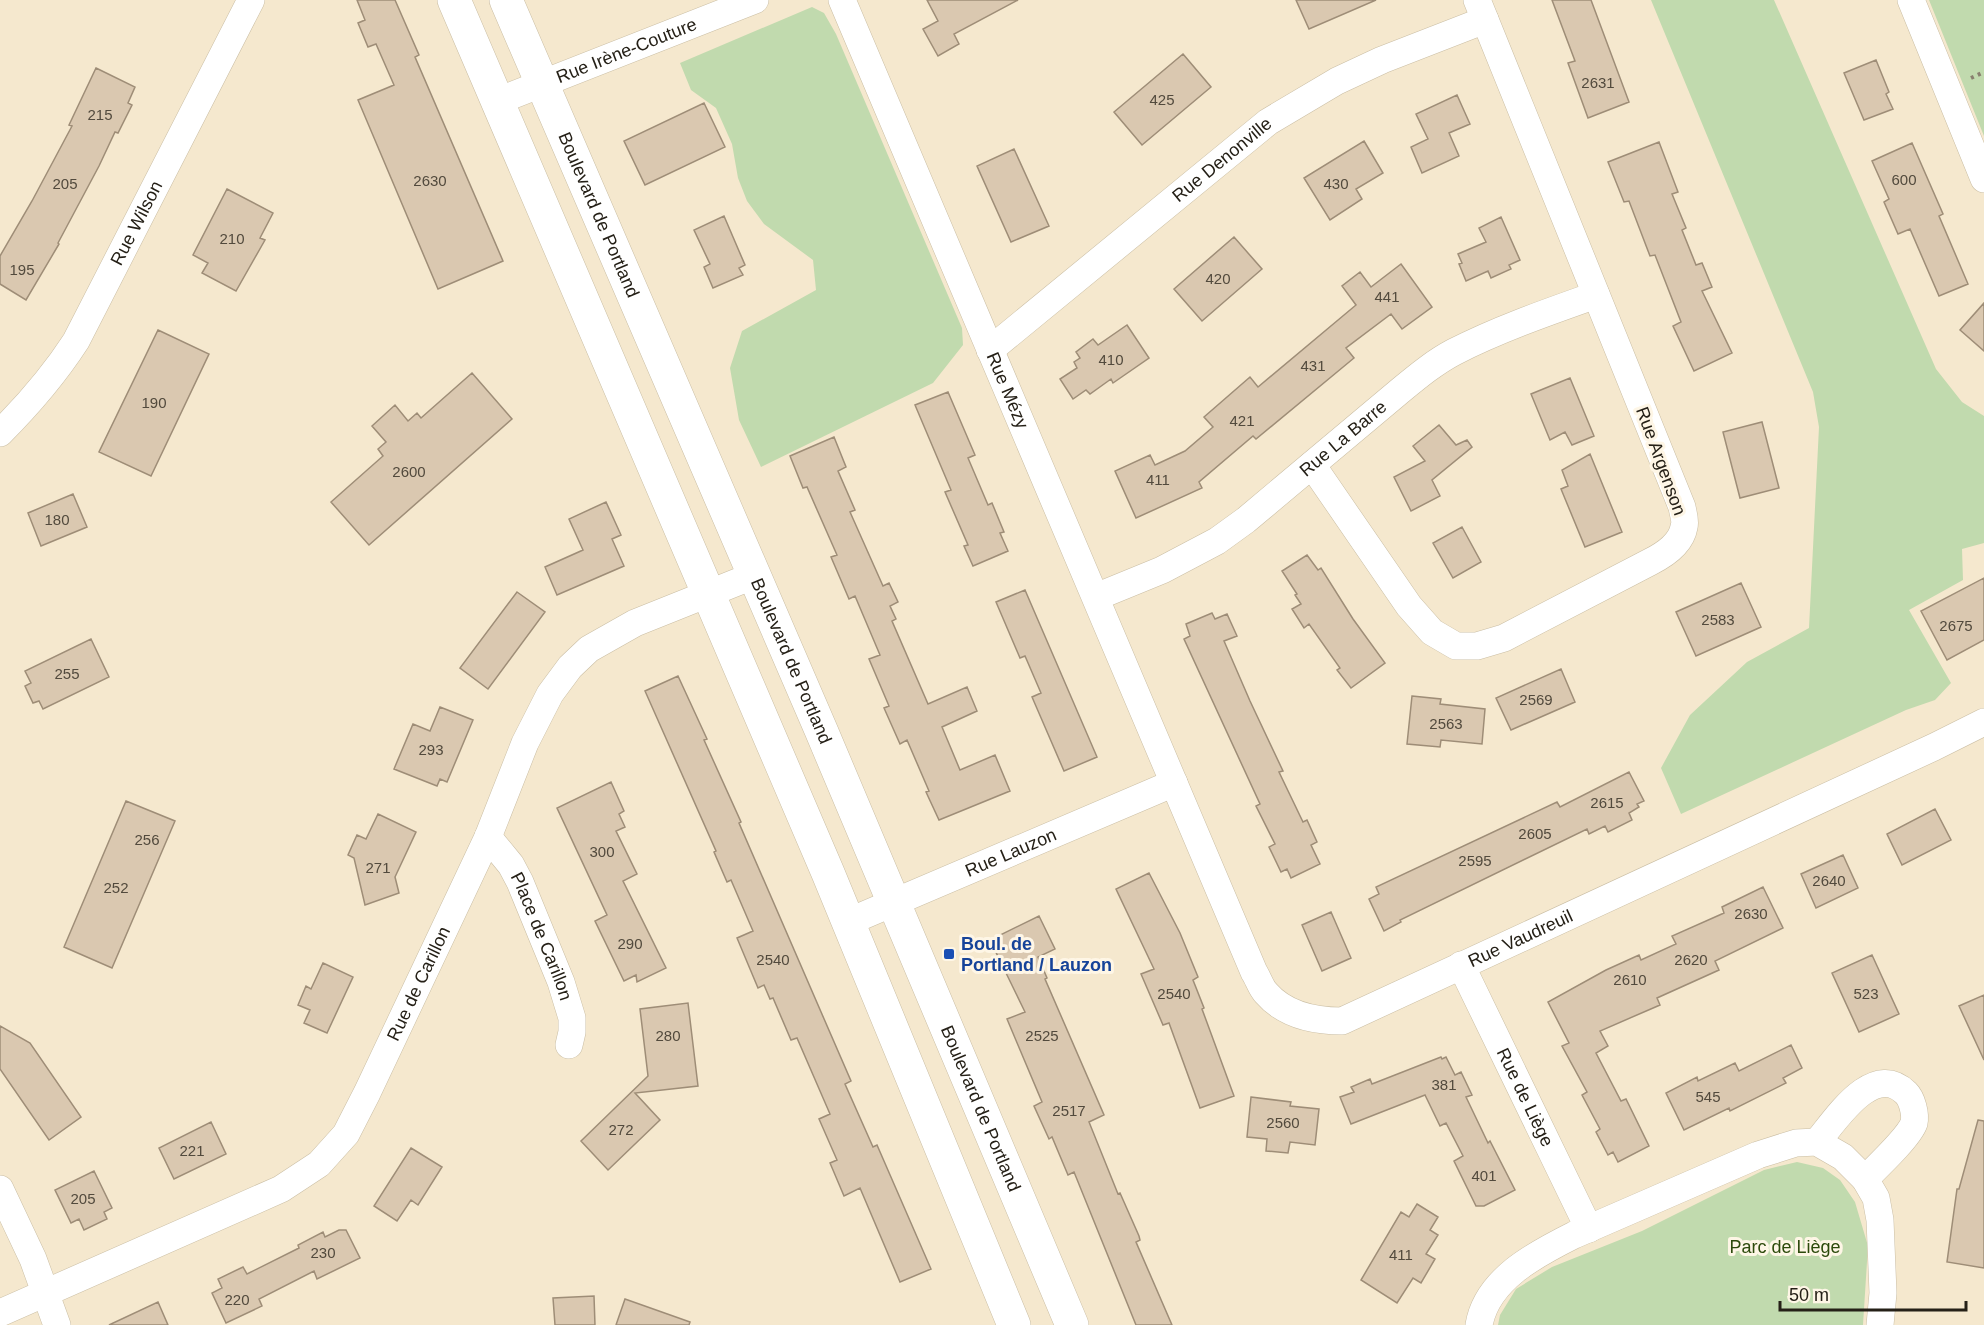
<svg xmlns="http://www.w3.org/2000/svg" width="1984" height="1325" viewBox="0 0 1984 1325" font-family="Helvetica,sans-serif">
<rect width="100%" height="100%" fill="#f5e8ce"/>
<path fill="#c1daae" d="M1651,0h123l162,369 26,33 22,14v127l-22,6 1,31 -54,30 42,73 -16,17 -29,10 -225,104 -20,-46 29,-53 57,-53 62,-34 10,-201 -6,-35z
M1929,0h55v136z
M812,7l12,6 12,21 126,294 1,17 -30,38 -172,84 -22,-47 -9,-52 12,-37 74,-41 -3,-30 -49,-36 -17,-23 -9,-23 -6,-34 -16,-36 -25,-18 -11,-27z
M1797,1162l26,6 17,12 15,22 13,44 -5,79h-365l2,-10 16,-26 36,-22 90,-36 122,-61z"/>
<path fill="#dac8b0" stroke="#9e8d77" stroke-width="1.5" d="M357,0h38l24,55 -4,2 88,204 -65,28 -80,-189 36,-15 -18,-41 -8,3 -10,-24 7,-3z
M927,0h91l-64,34 5,10 -21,12 -15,-27 15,-8z
M1296,0h80l-67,29z
M1552,0h39l38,102 -41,16 -20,-55 7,-2z
M1183,54l28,33 -69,58 -28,-33z
M1876,60l13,32 -3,2 7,15 -29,11 -20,-47z
M96,68l39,19 -7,16 4,2 -14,28 -3,-1 -16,34 -41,77 1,1 -33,56 -26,-16v-28l32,-55 40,-75 -3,-1z
M1457,95l13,29 -21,9 10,23 -37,17 -11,-26 17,-8 -12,-25z
M704,103l21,44 -80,38 -21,-44z
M1364,141l19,32 -27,16 6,10 -32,21 -26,-42z
M1659,142l19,50 -6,2 14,34 -4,2 14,35 6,-2 10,24 -10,4 30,62 -38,18 -21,-45 8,-4 -26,-67 -5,1 -21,-55 -5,1 -16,-40z
M1912,143l31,71 -4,2 29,68 -29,12 -29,-67 -12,5 -14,-32 5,-3 -17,-38z
M1014,149l35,77 -38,16 -34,-76z
M227,189l46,24 -13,25 5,2 -29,51 -34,-18 6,-10 -15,-8z
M724,216l21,49 -6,3 4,7 -30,13 -9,-21 6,-3 -16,-34z
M1501,217l19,43 -11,5 2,4 -20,9 -3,-7 -22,10 -7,-17 3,-1 -4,-9 28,-12 -7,-14z
M1234,237l28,32 -60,52 -28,-32z
M1401,264l31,43 -30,22 -11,-15 -45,34 8,10 -98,81 -3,-3 -54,46 3,6 -66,30 -21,-47 35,-16 5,10 30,-14 28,-24 -9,-10 46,-40 8,10 98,-82 -14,-19 18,-14 11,15z
M1984,303v48l-24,-21z
M1127,325l22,33 -36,25 -2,-4 -21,15 -4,-4 -13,9 -13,-20 17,-11 -3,-6 6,-4 -4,-6 17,-13 5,6z
M158,330l51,24 -58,122 -52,-24z
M472,373l40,46 -143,126 -38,-43 52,-46 -5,-7 8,-7 -14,-16 23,-21 13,16 9,-8 4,5z
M1570,378l24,58 -22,9 -7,-13 -15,8 -19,-46z
M948,392l27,63 -7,3 20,47 4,-2 12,29 -4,1 8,18 -35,15 -9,-20 4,-1 -23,-53 6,-2 -36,-85z
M1762,422l17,66 -39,10 -17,-66z
M1439,425l17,20 11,-5 5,7 -40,33 8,16 -29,15 -17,-34 31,-16 -12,-15z
M834,437l12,30 -8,4 17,39 -5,2 33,74 6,-3 9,19 -8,4 6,13 -4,2 36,83 39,-17 10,24 -35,16 18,43 35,-15 15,36 -71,29 -13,-28 3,-1 -22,-51 -7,4 -16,-36 5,-2 -20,-47 11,-4 -25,-59 -6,3 -18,-42 6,-2 -30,-68 -4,1 -13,-32z
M1590,454l32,78 -37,15 -24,-58 7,-3 -6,-16z
M73,494l14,33 -46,19 -13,-33z
M606,502l15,33 -9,4 12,27 -67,29 -12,-28 38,-17 -14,-31z
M1462,527l19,35 -28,16 -20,-35z
M1307,555l11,15 3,-2 32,51 32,44 -34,25 -14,-18 3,-2 -31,-44 -5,4 -12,-19 9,-5 -6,-9 2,-1 -15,-23z
M1984,578v62l-37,20 -26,-49z
M1741,583l20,44 -65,29 -20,-44z
M1025,590l72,167 -33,14 -32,-74 9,-4 -16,-37 -5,2 -24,-56z
M517,592l28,20 -57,77 -28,-21z
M1212,613l3,6 12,-5 10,22 -13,5 26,60 33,70 -4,1 24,50 4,-2 10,22 -6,3 9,19 -29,14 -4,-9 -6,3 -12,-25 6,-3 -19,-38 4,-2 -76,-165 6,-3 -4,-12z
M91,639l18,38 -66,32 -4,-8 -6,2 -8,-17 6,-3 -6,-12z
M1561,669l14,33 -64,28 -15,-32z
M678,676l29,63 -3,1 37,82 -2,1 112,258 -6,3 28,63 4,-2 54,124 -31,13 -40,-94 -16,8 -14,-33 7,-3 -18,-41 11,-5 -33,-76 -6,2 -18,-42 -3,1 -6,-14 -6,3 -21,-50 16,-7 -22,-51 -4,2 -13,-30 2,-1 -71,-160z
M1412,696l29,3 -1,5 45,5 -3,35 -41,-4 -1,7 -33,-3z
M440,707l33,13 -26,62 -7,-3 -3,7 -43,-17 19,-45 17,7z
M1629,772l15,29 -7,3 2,3 -10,6 3,7 -24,12 -3,-6 -16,8 -2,-5 -187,91 1,2 -17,9 -15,-32 10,-5 -3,-7 181,-85 3,5z
M611,782l13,29 -5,3 6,13 -9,4 21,43 -14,7 43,87 -29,14 -1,-7 -12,6 -29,-60 12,-6 -50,-107z
M126,801l49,20 -63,147 -48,-21z
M1935,809l16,31 -49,25 -15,-31z
M378,814l38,18 -21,45 4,16 -34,12 -11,-47 -6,-3 9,-20 9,4z
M1843,855l15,33 -42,20 -15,-34z
M1149,873l31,60 18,44 -5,3 11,28 -2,1 32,87 -34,12 -31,-85 -6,2 -22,-51 13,-5 -38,-80z
M1763,887l20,41 -68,33 4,9 -62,28 3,7 -60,26 8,15 -12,7 25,48 5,-2 23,47 -31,16 -5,-10 -5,3 -12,-23 4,-3 -18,-34 5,-3 -25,-46 7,-3 -21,-41 58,-32 33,-15 2,5 35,-16 -4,-8 52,-23 -2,-6z
M1331,912l20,46 -29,13 -20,-46z
M1039,916l16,33 -17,8 9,21 -2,1 59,136 -15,7 29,72 2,-1 19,43 1,4 -4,2 36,83h-36l-62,-153 -6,3 -16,-38 -3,2 -15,-33 8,-4 -35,-83 18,-7 -35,-72z
M1872,955l27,59 -40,18 -27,-59z
M323,963l30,14 -26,56 -23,-10 6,-13 -12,-5 8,-19 5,3z
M1984,995v65l-25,-54z
M688,1003l10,83 -63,7 25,27 -52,50 -27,-29 67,-65 -8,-67z
M0,1026l30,17 51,74 -32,23 -49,-71z
M1791,1045l11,23 -19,10 3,5 -56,28 -1,-3 -45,22 -18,-37 31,-16 1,4 37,-18 4,8z
M1441,1057l1,2 4,-2 9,18 6,-3 11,23 -6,2 22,46 2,-2 25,49 -31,16h-8l-22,-45 9,-5 -17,-33 -6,3 -15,-31 -74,29 -11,-27 14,-5 -3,-5 19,-8 2,5z
M1251,1097l40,5 -1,4 29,3 -4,36 -25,-3 -2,11 -22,-2 1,-12 -20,-2z
M1978,1120l6,1v147l-37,-6 10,-73h2z
M211,1122l15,32 -52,25 -15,-31z
M411,1148l31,19 -24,38 -7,-5 -14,21 -23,-15z
M94,1171l18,37 -8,4 3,7 -23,11 -5,-11 -8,4 -16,-33z
M1417,1204l21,13 -8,13 8,5 -12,19 9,5 -14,24 -8,-5 -16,25 -36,-23 40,-68 8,5z
M339,1230h7l14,28 -43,21 -3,-8 -55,28 3,7 -36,17 -14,-30 10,-5 -4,-9 25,-12 4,7 52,-26 -1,-3 25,-13 2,5z
M594,1296l1,29h-40l-2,-27z
M625,1299l65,23 -1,3h-73z
M158,1302l10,23h-59z"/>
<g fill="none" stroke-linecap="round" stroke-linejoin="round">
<g stroke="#cabea4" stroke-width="28">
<g id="minor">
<path id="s1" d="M842,0l412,972c4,6 7,16 12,21 19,22 49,28 76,28l592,-274 50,-25"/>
<path d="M1911,0l73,179"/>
<path id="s2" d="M498,101l257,-101"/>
<path id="s3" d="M990,350l278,-228 69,-41 45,-21 103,-40"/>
<path id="s4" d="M0,433c29,-29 54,-58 76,-92l175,-341"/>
<path d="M1312,465l97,141 23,26 24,14h21l27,-8 146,-76c14,-7 31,-18 34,-35 2,-6 -1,-14 -2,-20l-205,-507"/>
<path id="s5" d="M1096,597l66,-27 55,-29 29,-21 155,-130c17,-14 34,-28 53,-38 45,-23 94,-40 142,-57"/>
<path id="s6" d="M488,837l23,28 9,17 41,100 11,36v14l-3,13"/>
<path id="s7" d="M848,922l326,-139"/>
<path id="s8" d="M1461,965l128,264"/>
<path d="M1817,1142c18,-21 56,-82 89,-49 6,6 10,21 8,30 -5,14 -37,44 -49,56"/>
<path d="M0,1189l33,70 24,66"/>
<path id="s9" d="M0,1313l281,-124 38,-25 27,-30 21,-41 121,-256 37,-94 25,-49 20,-27 19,-18 46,-26 120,-48"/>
<path d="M1479,1325c8,-46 57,-71 95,-90l184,-80 38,-12 21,-1 26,15 22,22 11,19 4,22 3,73 -3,32"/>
</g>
</g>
<g stroke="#cabea4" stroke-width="34">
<g id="secondary">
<path d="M454,0l374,873 186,452"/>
<path id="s10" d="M506,0l315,730 251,595"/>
</g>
</g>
<path stroke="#89806f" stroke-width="4" stroke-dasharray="3 4.5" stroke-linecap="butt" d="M1971,78l13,-6"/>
<use href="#minor" stroke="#fff" stroke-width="27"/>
<use href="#secondary" stroke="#fff" stroke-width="33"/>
</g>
<rect fill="#1a4fb4" stroke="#fef6e6" stroke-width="2" x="943" y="948" width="12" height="12" rx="3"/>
<g text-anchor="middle" stroke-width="6" stroke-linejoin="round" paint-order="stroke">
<g font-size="15" fill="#524a3d">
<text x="1598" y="88">2631</text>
<text x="1162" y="105">425</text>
<text x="100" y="120">215</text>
<text x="1904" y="185">600</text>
<text x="430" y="186">2630</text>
<text x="65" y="189">205</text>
<text x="1336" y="189">430</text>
<text x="232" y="244">210</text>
<text x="22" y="275">195</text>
<text x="1218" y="284">420</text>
<text x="1387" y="302">441</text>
<text x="1111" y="365">410</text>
<text x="1313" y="371">431</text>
<text x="154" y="408">190</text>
<text x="1242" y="426">421</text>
<text x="409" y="477">2600</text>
<text x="1158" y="485">411</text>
<text x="57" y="525">180</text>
<text x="1718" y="625">2583</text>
<text x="1956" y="631">2675</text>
<text x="67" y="679">255</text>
<text x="1536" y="705">2569</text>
<text x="1446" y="729">2563</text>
<text x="431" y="755">293</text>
<text x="1607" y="808">2615</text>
<text x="1535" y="839">2605</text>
<text x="147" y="845">256</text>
<text x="602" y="857">300</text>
<text x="1475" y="866">2595</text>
<text x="378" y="873">271</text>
<text x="1829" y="886">2640</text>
<text x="116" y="893">252</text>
<text x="1751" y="919">2630</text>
<text x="630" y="949">290</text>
<text x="773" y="965">2540</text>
<text x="1691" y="965">2620</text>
<text x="1630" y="985">2610</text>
<text x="1174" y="999">2540</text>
<text x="1866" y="999">523</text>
<text x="668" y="1041">280</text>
<text x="1042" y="1041">2525</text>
<text x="1444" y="1090">381</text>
<text x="1708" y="1102">545</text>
<text x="1069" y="1116">2517</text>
<text x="1283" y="1128">2560</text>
<text x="621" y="1135">272</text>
<text x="192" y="1156">221</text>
<text x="1484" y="1181">401</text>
<text x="83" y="1204">205</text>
<text x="323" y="1258">230</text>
<text x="1401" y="1260">411</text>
<text x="237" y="1305">220</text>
</g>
<g font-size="18" fill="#252017" stroke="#fef6e6">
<text dy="6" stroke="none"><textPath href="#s2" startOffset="138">Rue Irène-Couture</textPath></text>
<text dy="6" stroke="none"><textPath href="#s3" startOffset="300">Rue Denonville</textPath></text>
<text dy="6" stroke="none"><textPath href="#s10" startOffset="234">Boulevard de Portland</textPath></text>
<text dy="6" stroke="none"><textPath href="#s4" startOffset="252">Rue Wilson</textPath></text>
<text dy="6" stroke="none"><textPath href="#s1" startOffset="424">Rue Mézy</textPath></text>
<text dy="6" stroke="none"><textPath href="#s5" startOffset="296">Rue La Barre</textPath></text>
<text transform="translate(1661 461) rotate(70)" y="6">Rue Argenson</text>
<text dy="6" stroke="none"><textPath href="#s10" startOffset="720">Boulevard de Portland</textPath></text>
<text dy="6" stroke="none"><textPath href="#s7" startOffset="177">Rue Lauzon</textPath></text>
<text dy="6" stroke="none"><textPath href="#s6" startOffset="114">Place de Carillon</textPath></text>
<text dy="6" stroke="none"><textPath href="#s1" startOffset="1360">Rue Vaudreuil</textPath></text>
<text dy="6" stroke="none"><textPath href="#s9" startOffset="560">Rue de Carillon</textPath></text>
<text dy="6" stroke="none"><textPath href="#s8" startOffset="147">Rue de Liège</textPath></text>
<text dy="6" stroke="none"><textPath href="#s10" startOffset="1206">Boulevard de Portland</textPath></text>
</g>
<g font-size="18" font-weight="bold" fill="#164399" stroke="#fef6e6" text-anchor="start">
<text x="961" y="950">Boul. de<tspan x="961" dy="21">Portland / Lauzon</tspan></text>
</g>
<g font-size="18" fill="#2c4a0b" stroke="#fef6e6">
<text x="1785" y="1253">Parc de Liège</text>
</g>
</g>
<path d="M1780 1301v9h186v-9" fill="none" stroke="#252017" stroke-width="3"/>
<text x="1789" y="1301" font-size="18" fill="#252017" stroke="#fef6e6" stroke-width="4.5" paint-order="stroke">50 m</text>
</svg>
